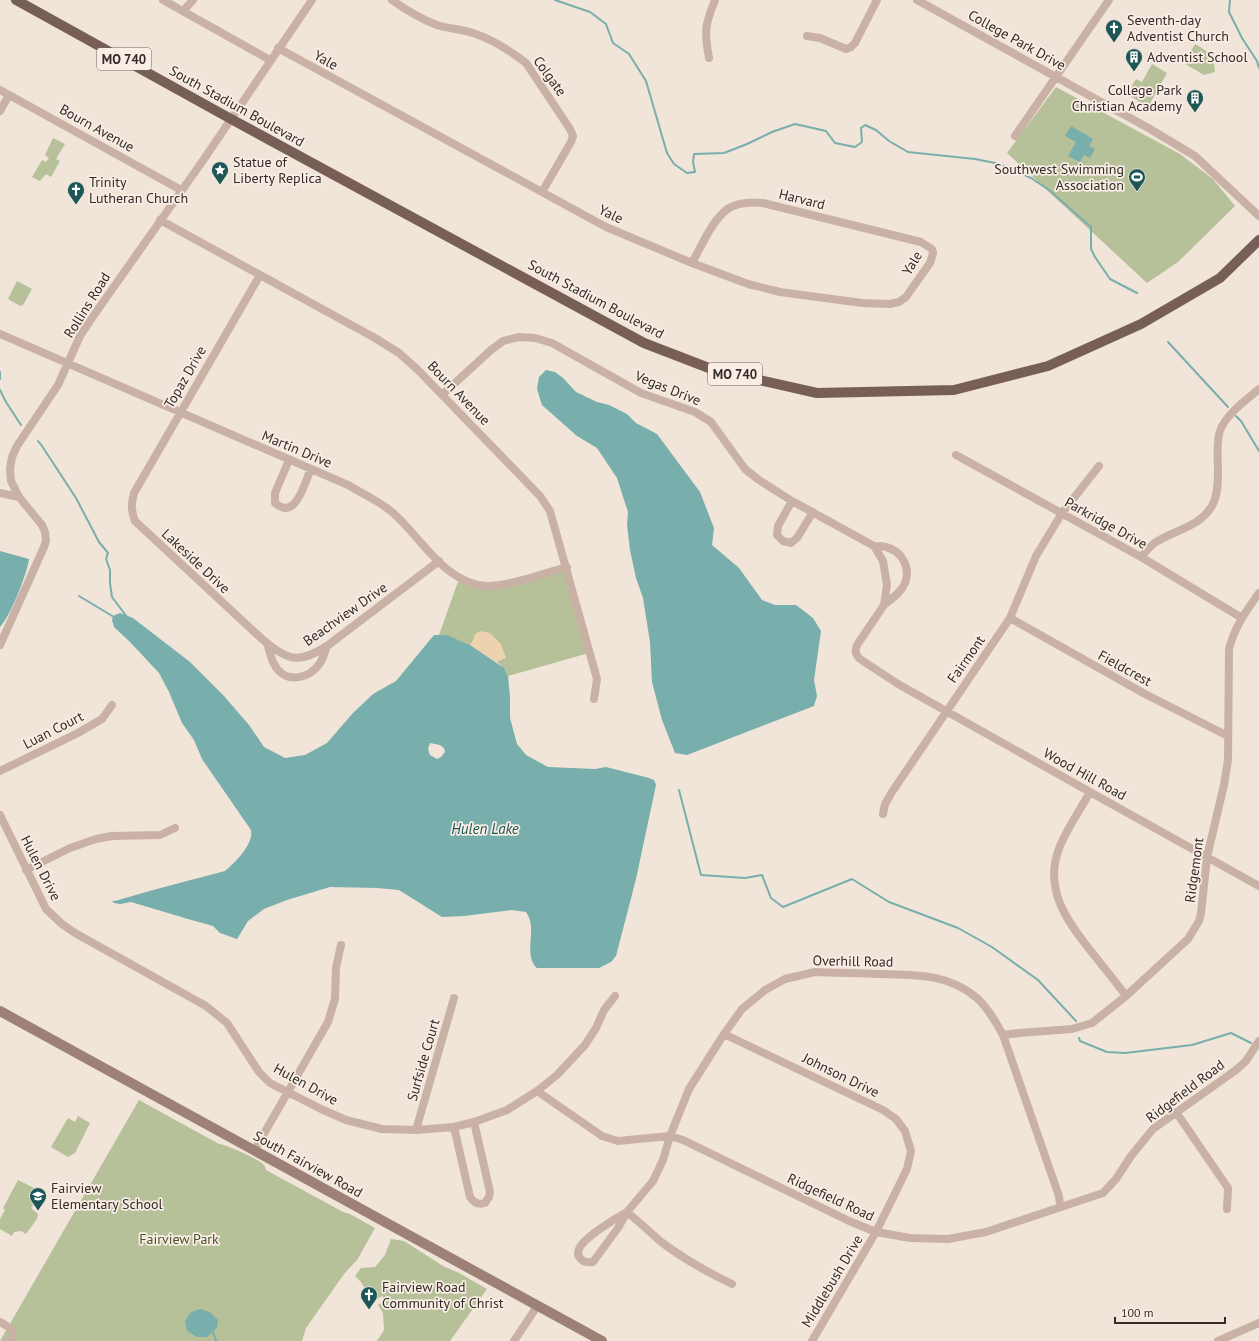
<svg xmlns="http://www.w3.org/2000/svg" width="1259" height="1341" viewBox="0 0 1259 1341" font-family="'PT Sans',sans-serif">
<rect width="100%" height="100%" fill="#f1e4d9"/>
<path fill="#b6c099" d="M1195,44c14,8 19,12 20,28l-11,3 -17,-10 -1,-6z
M1152,64l15,9 -19,34 -21,-13 9,-15 6,3z
M1056,87l124,67 33,25 22,27 -57,56 -31,21 -140,-130z
M53,138l12,6 -9,15 4,2 -9,16 -5,-3 -6,7 -8,-4 10,-17 4,2 3,-4 -4,-3z
M17,281l15,8 -9,16 -3,1 -12,-7z
M566,568l23,85 -81,23c-3,-16 -53,-41 -69,-41l20,-56 29,8z
M139,1100l80,44c6,0 39,15 44,20 2,1 2,4 3,6l77,42 7,2 25,14 -18,32 -13,14 -38,54 -4,13h-302z
M78,1116l12,7 -15,30 -7,4 -17,-10 17,-29 7,4z
M18,1180l26,13 -5,9 -5,2 -3,4 7,6 -1,5 -11,15 -5,-3 -7,1 -2,4 -12,-7v-10l5,-9 -2,-2z
M391,1239l13,2 39,25 16,7 28,16 -37,52h-73l7,-11 -1,-17 -5,-8 7,-4 -3,-5 -7,4h-3l-11,-18 -6,-6 6,-8 14,-1 10,-12z"/>
<path fill="#edd2af" d="M480,631l10,2 11,11 5,14 -10,4 -26,-17 4,-7 1,-4z"/>
<path fill="#78aeab" fill-rule="evenodd" d="M1071,126l22,13 -4,7 6,3 -5,9 -6,-3 -4,7 -12,-6 8,-14 -11,-6z
M546,370l9,2 8,6 13,14 21,10 12,3 18,9 9,9 21,11 43,58 14,36 -2,17 27,23 23,32 13,5h21l17,13 8,13 -7,49 3,16 -3,10 -127,49 -12,-2 -13,-33 -10,-38 -2,-40 -7,-44 -7,-20 -6,-28 -3,-25 1,-13 -11,-34 -20,-30 -20,-12 -35,-31 -5,-16 2,-12z
M0,551l29,8c-2,15 -19,58 -29,68z
M120,613l13,5 57,44 34,34 25,29 15,22 21,11 20,-3 22,-12 26,-30 20,-19 23,-13 38,-46h13l23,10 34,23 4,8 2,21v21l7,26 9,11 22,12 47,2 11,-2 43,11 5,2 2,5 -20,94 -20,77 -5,6 -12,6h-62c-11,-10 -5,-28 -6,-41 0,-6 -2,-10 -5,-15l-14,-2 -48,6 -22,1 -43,-27 -22,-2 -47,-1 -43,13 -23,9 -16,12 -11,18 -17,-6 -7,-7 -25,-7 -57,-17 -11,2 -6,-1 -2,-2h3l38,-11 72,-19c10,-8 29,-27 26,-41l-49,-71 -8,-19 -12,-17 -13,-31 -10,-19 -29,-31 -16,-15 -2,-7 1,-4zM430,743l10,2 4,3 1,4 -4,5 -4,2 -7,-4 -2,-6z
M201,1309l9,3 8,8 -1,8 -10,9h-10l-10,-6 -2,-10 6,-9z"/>
<g fill="none" stroke-linecap="round" stroke-linejoin="round">
<path stroke="#78aeab" stroke-width="2" d="M555,0l35,12 16,12 7,19 16,11 17,27 21,72 7,11 13,9 8,-1 -2,-10 1,-8 30,-1 23,-9 25,-12 23,-8 31,7 9,12 20,4 7,-5 -1,-14 4,-3 11,5 13,11 19,11 67,7 20,4 15,5 21,10 18,12 42,37v22l4,8 15,22 27,14
M1230,0l-1,12 13,26 15,23 2,7
M1168,342l60,65
M0,379v-7
M0,390l6,12 15,23
M1236,416l5,5 18,30
M38,441l4,5 34,52 23,44 9,11 -2,6 4,11v13l2,14 15,20
M79,596l35,21
M679,790l22,85 44,3 17,-3 9,23 12,9 69,-28 37,23 69,26 34,19 46,33 38,41
M1079,1038l1,3 27,11 18,1 67,-8 39,-12 20,10
M213,1332l3,9"/>
<path stroke="#c9b2a5" stroke-width="8" d="M163,0l107,60
M392,0c14,10 29,19 45,25 12,4 25,4 36,8 18,6 39,19 53,30l44,66 3,7 -2,6 -29,50
M917,0l233,129 45,27 64,60
M183,11l10,-11
M807,36l13,2 26,11 5,-2 4,-4 22,-43
M278,48l328,179 86,36 56,21 32,8 82,11 28,1 9,-2 7,-5 24,-34 3,-10 -1,-4 -11,-7 -158,-39c-12,-1 -23,-1 -34,5 -16,10 -28,39 -37,55
M709,58c-5,-27 -4,-33 6,-58
M0,90l181,100
M0,111l9,-16
M1015,136l94,-136
M160,220l215,118 24,15 18,16 123,127 10,15 47,168 -3,20
M260,275l-126,218c-3,11 -3,18 1,28l127,118c26,21 35,26 65,7l112,-85
M0,334l348,151c15,9 31,16 44,27 30,26 52,71 94,74 21,1 59,-13 81,-19
M443,394l48,-44 12,-9 16,-4 16,1 17,5 89,50 54,19 16,10 34,47 14,11 33,21 82,45 9,15 4,24 -3,20 -27,40c-2,6 -2,9 3,14l38,25 192,108 169,94
M956,455l185,102 101,61
M289,460l-14,33v10c21,18 29,-19 36,-34
M0,493l19,4
M792,501l-14,25 -1,9 6,6 8,2 6,-5 16,-26
M874,546c4,0 9,0 12,1 16,4 25,21 19,36 -4,10 -14,16 -21,22
M1141,557c4,-5 9,-11 15,-15 19,-12 46,-16 57,-38 5,-10 5,-23 5,-33 0,-11 -2,-29 2,-40 5,-16 26,-31 39,-42
M1010,618l135,76 83,42
M267,643c2,7 4,15 7,21 10,20 35,16 46,-1 3,-4 5,-12 7,-17
M0,645l44,-98 2,-6 -1,-9 -3,-7 -23,-28 -8,-16 -1,-12 2,-12 5,-11 41,-61 22,-49 14,-21 110,-156 108,-159
M0,771l78,-38 24,-14 10,-14
M1090,792c-10,18 -22,35 -30,54 -18,43 8,77 34,109 11,14 22,27 32,41
M883,814l2,-10 7,-12 118,-174 26,-62 26,-43 37,-47
M0,815l46,94 16,15 13,9 131,73 21,17 32,49 11,11 51,26 25,11 36,9 34,1 38,-3 20,-5 33,-12 30,-19 20,-16 28,-30 11,-17 8,-18 11,-14
M26,870l44,-22 26,-9 16,-3 48,-1 15,-7
M724,1034l159,76 13,9 9,12 6,20 -4,18 -31,63 -64,109
M1003,1035l16,-2 53,-4 20,-6 34,-27 62,-57 11,-18 2,-8 6,-56 17,-72 4,-25 1,-111c5,-21 17,-38 30,-56
M537,1091l65,45 16,5 52,-5 13,4 166,81 27,11 34,6 38,1 38,-7 117,-39 13,-14 15,-23 22,-27 83,-59 10,-9 13,-20
M1176,1112l52,76 -1,21
M454,1127l16,70c4,6 8,8 15,6l4,-6 1,-5 -16,-70
M416,1130l38,-132
M254,1151l74,-129 7,-23 1,-31 5,-23
M732,1284c-25,-12 -50,-26 -72,-43 -11,-10 -22,-20 -33,-29 -11,6 -44,26 -48,37 -1,2 -1,4 -1,6 4,7 8,8 15,7l25,-34 9,-16 26,-31 10,-21 7,-24 19,-47 35,-55 18,-25 23,-19 20,-11 30,-7c21,1 42,1 64,2 36,1 68,-1 98,24 11,10 19,24 26,37l56,161 1,10
M0,1322c10,6 15,6 12,19
M514,1341l24,-36
M1218,1341l41,-18"/>
<path stroke="#9d8177" stroke-width="10" d="M0,1011l602,330"/>
<path stroke="#775f57" stroke-width="10" d="M16,0l215,119 413,224 70,27 103,23 137,-3 94,-24 93,-42 79,-46 39,-38"/>
</g>
<defs>
<g id="church-pin" transform="scale(0.9)"><path d="M0 17L-7.5 6A9.5 9.5 0 1 1 7.5 6Z" fill="#1c5655" stroke="#f9eee5"/><path d="M-1.2-6h2.4v3.5h3.3v2.4h-3.3V6h-2.4V-.1h-3.3v-2.4h3.3Z" fill="#fff"/></g>
<g id="building-pin" transform="scale(0.9)"><path d="M0 17L-7.5 6A9.5 9.5 0 1 1 7.5 6Z" fill="#1c5655" stroke="#f9eee5"/><path d="M-4-6H4V6H1V3H-1V6H-4ZM-2.5-4.3h1.7v1.8h-1.7ZM.8-4.3h1.7v1.8H.8ZM-2.5-1h1.7V.8h-1.7ZM.8-1h1.7V.8H.8Z" fill="#fff"/></g>
<g id="sight-pin" transform="scale(0.9)"><path d="M0 17L-7.5 6A9.5 9.5 0 1 1 7.5 6Z" fill="#1c5655" stroke="#f9eee5"/><path d="M0-6L1.8-2.2L6-1.7L2.9 1.2L3.7 5.4L0 3.3L-3.7 5.4L-2.9 1.2L-6-1.7L-1.8-2.2Z" fill="#fff"/></g>
<g id="stadium-pin" transform="scale(0.9)"><path d="M0 17L-7.5 6A9.5 9.5 0 1 1 7.5 6Z" fill="#1c5655" stroke="#f9eee5"/><path d="M0-5a6.5 5 0 1 0 0 10a6.5 5 0 1 0 0-10ZM-3.5-1.8h7v3.6h-7Z" fill="#fff"/></g>
<g id="school-pin" transform="scale(0.9)"><path d="M0 17L-7.5 6A9.5 9.5 0 1 1 7.5 6Z" fill="#1c5655" stroke="#f9eee5"/><path d="M0-5L7-2L0 1L-7-2ZM-4 1L0 2.5L4 1V4Q0 6-4 4Z" fill="#fff"/></g>
</defs>
<g fill-rule="evenodd">
<use href="#church-pin" x="1114" y="28"/>
<use href="#building-pin" x="1134" y="57"/>
<use href="#building-pin" x="1195" y="98"/>
<use href="#sight-pin" x="220" y="170"/>
<use href="#stadium-pin" x="1137" y="177"/>
<use href="#church-pin" x="76" y="190"/>
<use href="#school-pin" x="38" y="1196"/>
<use href="#church-pin" x="369" y="1295"/>
</g>
<g text-anchor="middle" stroke-width="3.5" stroke-linejoin="round" paint-order="stroke">
<g fill="#f9eee5" stroke="#706560" stroke-width="1">
<rect x="97" y="48" width="54" height="22" rx="3"/>
<rect x="708" y="363" width="54" height="22" rx="3"/>
</g>
<g font-size="13" font-weight="bold" fill="#352a27">
<text x="124" y="64">MO 740</text>
<text x="735" y="379">MO 740</text>
</g>
<g font-size="14" fill="#352a27" stroke="#f9eee5" text-anchor="start">
<text x="1127" y="25">Seventh-day<tspan x="1127" dy="16">Adventist Church</tspan></text>
<text x="1147" y="62">Adventist School</text>
<text x="1182" y="95" text-anchor="end">College Park<tspan x="1182" dy="16">Christian Academy</tspan></text>
<text x="233" y="167">Statue of<tspan x="233" dy="16">Liberty Replica</tspan></text>
<text x="1124" y="174" text-anchor="end">Southwest Swimming<tspan x="1124" dy="16">Association</tspan></text>
<text x="89" y="187">Trinity<tspan x="89" dy="16">Lutheran Church</tspan></text>
<text x="51" y="1193">Fairview<tspan x="51" dy="16">Elementary School</tspan></text>
<text x="382" y="1292">Fairview Road<tspan x="382" dy="16">Community of Christ</tspan></text>
</g>
<g font-size="14" fill="#352a27" stroke="#f9eee5">
<text transform="translate(1017 40) rotate(29)" y="5">College Park Drive</text>
<text transform="translate(326 60) rotate(29)" y="5">Yale</text>
<text transform="translate(550 76) rotate(54)" y="5">Colgate</text>
<text transform="translate(237 106) rotate(29)" y="5">South Stadium Boulevard</text>
<text transform="translate(97 128) rotate(29)" y="5">Bourn Avenue</text>
<text transform="translate(802 199) rotate(14)" y="5">Harvard</text>
<text transform="translate(611 214) rotate(26)" y="5">Yale</text>
<text transform="translate(912 263) rotate(-59)" y="5">Yale</text>
<text transform="translate(596 299) rotate(28)" y="5">South Stadium Boulevard</text>
<text transform="translate(87 305) rotate(-58)" y="5">Rollins Road</text>
<text transform="translate(185 377) rotate(-60)" y="5">Topaz Drive</text>
<text transform="translate(668 388) rotate(22)" y="5">Vegas Drive</text>
<text transform="translate(459 393) rotate(46)" y="5">Bourn Avenue</text>
<text transform="translate(297 449) rotate(23)" y="5">Martin Drive</text>
<text transform="translate(1106 523) rotate(29)" y="5">Parkridge Drive</text>
<text transform="translate(196 561) rotate(43)" y="5">Lakeside Drive</text>
<text transform="translate(345 614) rotate(-35)" y="5">Beachview Drive</text>
<text transform="translate(966 659) rotate(-55)" y="5">Fairmont</text>
<text transform="translate(1125 668) rotate(29)" y="5">Fieldcrest</text>
<text transform="translate(53 730) rotate(-27)" y="5">Luan Court</text>
<text transform="translate(1085 774) rotate(29)" y="5">Wood Hill Road</text>
<text transform="translate(41 868) rotate(63)" y="5">Hulen Drive</text>
<text transform="translate(1194 870) rotate(-82)" y="5">Ridgemont</text>
<text transform="translate(853 961) rotate(1)" y="5">Overhill Road</text>
<text transform="translate(423 1060) rotate(-74)" y="5">Surfside Court</text>
<text transform="translate(841 1075) rotate(26)" y="5">Johnson Drive</text>
<text transform="translate(306 1084) rotate(29)" y="5">Hulen Drive</text>
<text transform="translate(1185 1091) rotate(-37)" y="5">Ridgefield Road</text>
<text transform="translate(308 1164) rotate(29)" y="5">South Fairview Road</text>
<text transform="translate(831 1197) rotate(25)" y="5">Ridgefield Road</text>
<text transform="translate(832 1281) rotate(-59)" y="5">Middlebush Drive</text>
</g>
<g font-size="14" fill="#48532a" stroke="#f9eee5">
<text x="179" y="1244">Fairview Park</text>
</g>
<g font-size="15" font-style="italic" fill="#1c5655" stroke="#f9eee5">
<text x="485" y="834">Hulen Lake</text>
</g>
</g>
<path d="M1115 1317v6h110v-6" fill="none" stroke="#352a27" stroke-width="2"/>
<text x="1121" y="1317" font-size="12" fill="#352a27" stroke="#f9eee5" stroke-width="3" paint-order="stroke">100 m</text>
</svg>
